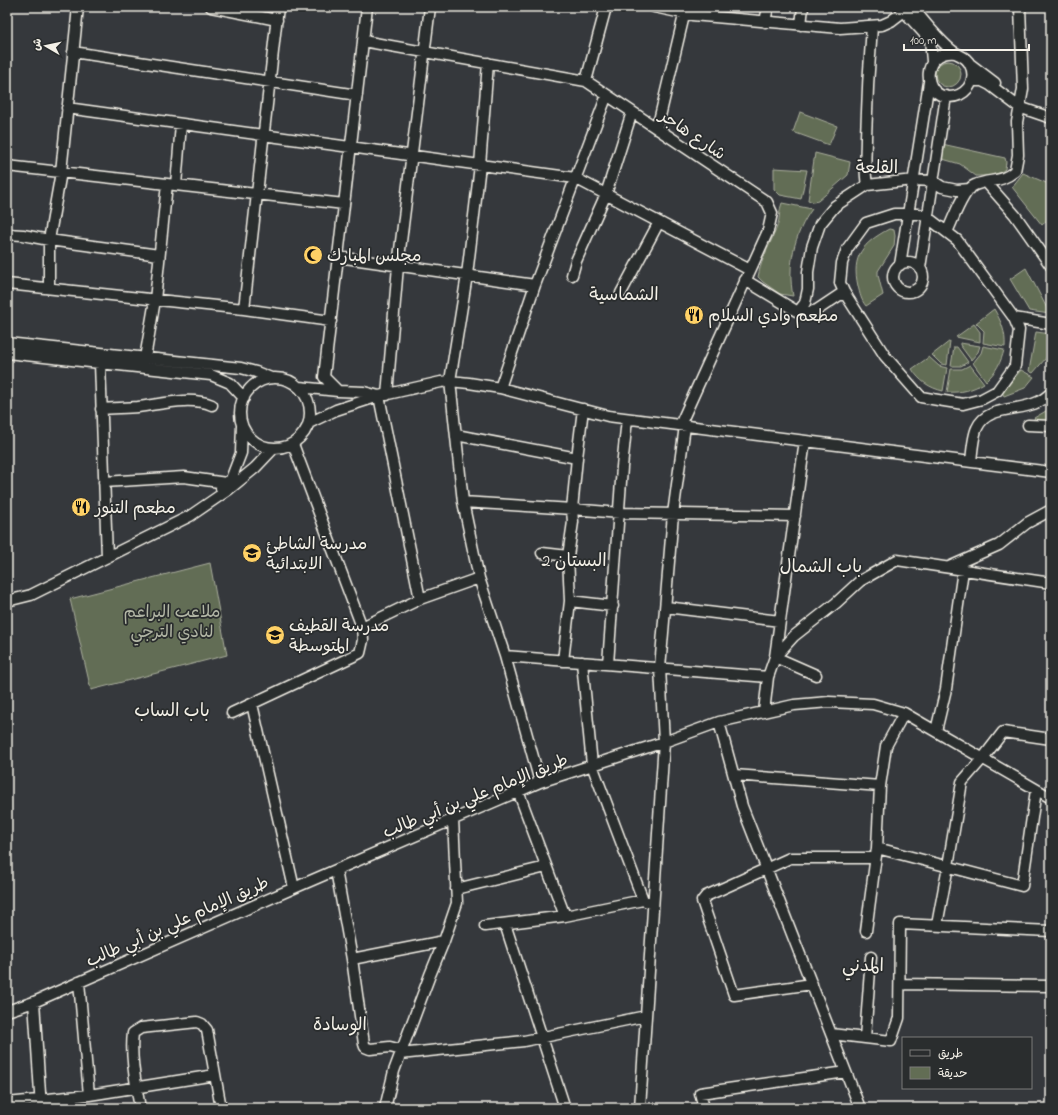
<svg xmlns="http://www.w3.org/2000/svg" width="1058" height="1115" viewBox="0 0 1058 1115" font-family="'Indie Flower','Playpen Sans Arabic',sans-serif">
<rect width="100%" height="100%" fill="#35383c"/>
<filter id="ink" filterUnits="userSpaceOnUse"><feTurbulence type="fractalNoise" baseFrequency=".025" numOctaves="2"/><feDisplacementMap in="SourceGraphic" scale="8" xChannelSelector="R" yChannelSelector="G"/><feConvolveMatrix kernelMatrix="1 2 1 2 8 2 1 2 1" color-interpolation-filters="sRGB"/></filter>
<g filter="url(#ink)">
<path fill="#626d54" stroke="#abaf9e" d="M935 74a13 13 0 1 1 26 0a13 13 0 1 1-26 0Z
M800,112l37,14 -8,19 -36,-13z
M942,144l63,14 1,4 -1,7 -5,4 -12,3h-12l-16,-12 -21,-6z
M815,153l35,9 -2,13 -30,26 -5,1 -5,-2z
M774,168l33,2 -6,29 -21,-4 -6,-6z
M1023,173l28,12v21l-3,7 2,5 -8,7 -30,-38z
M782,203l30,6c-18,25 -25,57 -19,87l-13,-2 -17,-12 -5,-5c3,-19 14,-35 20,-53 2,-7 1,-14 4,-21z
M889,229l5,1 1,6 -1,10 -16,25v4l5,20 -17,11c-5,-6 -6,-12 -8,-20 -7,-30 5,-43 31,-57z
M1026,268l24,46 -21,-3 -19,-32z
M994,309c7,12 12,23 11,38l-22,-4 1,-12 -8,-8z
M974,324l6,8v10l-24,-5z
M1036,332l15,2v14l-5,10 -13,15 -4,-2z
M950,341l-3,24 -6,-1 -9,-9z
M960,343l20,3 -2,6 -7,8 -11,-15z
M983,346l21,4c-3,12 -8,22 -18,31l-13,-18 8,-10z
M954,347h3l11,15 -7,4h-10z
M929,357l10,9 8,2 -4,23c-13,-3 -24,-10 -31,-22z
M970,365l14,18c-12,7 -23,10 -37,9l4,-23h11z
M1021,370l13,7 -9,11 -21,8 -2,-4z
M1051,408v16h-14l-3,-6z
M210,563l17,92 -136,35 -21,-91z"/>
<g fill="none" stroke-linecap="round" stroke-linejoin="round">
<g stroke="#f4f1e8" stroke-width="13">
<path id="minor" d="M211,7l66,13
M654,7l38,8 148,13 42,-3 9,-4 13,-10
M900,7l30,33 2,21
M912,7c13,15 26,33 42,45 6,4 13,5 16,13 4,7 3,17 -2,23 -5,6 -12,9 -19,9 -28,-1 -28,-47 6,-44
M765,22l3,-15
M801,25l2,-18
M363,41l223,40 181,121 5,11 -4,18 -88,194
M73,52l284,43
M488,63l-8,102 -13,110 -17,106 13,121 16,76 26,78 35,126
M970,64l25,19
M586,81l20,-74
M972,81h10l8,4 29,22 32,11
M67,108l508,70 175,92
M657,129l29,-122
M7,166l337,38
M986,182l29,33 36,51
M176,185l5,-61
M867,185c-3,-16 -1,-32 -1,-48 1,-37 3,-74 6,-111
M894,214h25l8,3 30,23 57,78 5,12 -4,36 -18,25 -15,8 -19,5 -25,-4 -17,-3 -36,-41 -41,-64 -4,-9 2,-20 5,-14 19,-26z
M947,232c6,-12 16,-43 28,-47 17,-7 24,-1 40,-14l3,-16 -1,-33 6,-33 -3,-82
M7,234l16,1 26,5 110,15
M338,257l197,28
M893 277a15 15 0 1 1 30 0a15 15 0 1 1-30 0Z
M900,265l29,-183
M920,268l26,-172
M572,275l4,-14 30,-67 26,-82
M745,280l53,32h11l8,-2 27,-18
M7,284l237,25 87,12
M49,288v-48l12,-68 17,-165
M621,293l38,-71
M244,309l34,-302
M798,312l7,-9 3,-14v-17l4,-25 8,-23 15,-18 32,-21 47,-5 19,1 9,6 15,3 13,-1
M1014,318l37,6
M7,343l234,25 15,4 15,6
M7,353l204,22 19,8 14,15
M145,358l10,-58 12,-116
M100,363l7,194
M240 413a35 35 0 1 1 70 0a35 35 0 1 1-70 0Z
M299,387l39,4 26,1 15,4
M500,388l35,-103 72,-190
M338,391l-14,-14 43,-370
M387,395l11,-129 32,-259
M379,396l41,203
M101,409c13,-1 25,-1 37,-2 24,-3 52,-11 74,-2
M309,423l27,-13 43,-14 62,-14 9,-1 19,2 31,5 108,28 443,56
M1028,425l23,1
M456,435l121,23
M971,462c1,-10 2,-26 6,-34 10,-23 42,-16 61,-26 5,-2 9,-6 13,-9
M104,482l80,-5 42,6
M221,488l10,-9 10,-26 1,-28
M463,502l109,7 48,4 175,3
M542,553l26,3
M949,567l50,-22 28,-22 24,-13
M7,601l24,-6 159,-79 38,-26 27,-22 19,-20
M570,601l43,5
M666,607l114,14
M362,627l58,-28 59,-21
M505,656l263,21
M563,661l7,-60 -2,-45 5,-34 -1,-13 5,-51 6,-49
M582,662l10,103 51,135
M608,664l14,-197 5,-48
M816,675l-41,-18 19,-21 42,-33 24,-22 37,-21 154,23
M252,704l42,184
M764,712l4,-35 7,-20 30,-216
M232,713l128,-60 3,-13 -1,-13 -69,-183
M719,722l23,84 118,302
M936,731l10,-42 17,-119
M734,775l146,11
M518,791l47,125
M877,848l145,38 14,-96
M336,870l16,89 12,85 1,3 5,2 20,-2 12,3
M456,889l90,-22
M505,924l60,184
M937,925l11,-59 14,-84 21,-24 20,-26 48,7
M485,926l80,-10 78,-16 5,2
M866,931l11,-83 3,-62 6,-40 18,-33
M352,959l92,-18
M79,982l10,113
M812,984l-78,11 -32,-94 4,-5 84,-38h85
M900,984l151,2
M34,1002l7,106
M7,1011l27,-9 260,-114 246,-106 124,-40 55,-20 75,-17 35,-3 44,2 31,9 147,85
M831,1034l60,7 8,-23 1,-94 151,7
M865,1038l6,-81
M400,1054l124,-13 122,-25
M7,1103l82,-8 126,-20
M140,1108c-4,-23 -10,-52 -7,-75l8,-5 56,-6 5,2 5,6 14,78
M385,1108l9,-37 36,-96 14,-34 13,-38 -4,-84
M640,1108l24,-366 -4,-74 13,-154 12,-88
M704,1108l-4,-15 146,-21"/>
</g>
<use href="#minor" stroke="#2a2d2e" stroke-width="10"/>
</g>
</g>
<defs>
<g id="mosque-disc" transform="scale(1)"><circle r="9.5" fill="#ffd166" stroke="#2a2d2e"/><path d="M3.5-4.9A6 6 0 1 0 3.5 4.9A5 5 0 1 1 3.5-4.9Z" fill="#111"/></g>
<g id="restaurant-disc" transform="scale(1)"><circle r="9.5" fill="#ffd166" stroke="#2a2d2e"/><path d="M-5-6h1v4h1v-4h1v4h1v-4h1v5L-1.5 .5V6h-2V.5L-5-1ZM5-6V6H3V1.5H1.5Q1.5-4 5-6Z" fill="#111"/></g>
<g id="school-disc" transform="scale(1)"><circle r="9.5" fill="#ffd166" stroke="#2a2d2e"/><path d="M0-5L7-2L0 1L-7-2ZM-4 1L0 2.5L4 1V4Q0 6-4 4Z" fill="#111"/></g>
</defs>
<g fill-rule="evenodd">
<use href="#mosque-disc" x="313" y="255"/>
<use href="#restaurant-disc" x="694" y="315"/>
<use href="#restaurant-disc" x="81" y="507"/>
<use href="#school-disc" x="252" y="553"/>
<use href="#school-disc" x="275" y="635"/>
</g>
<g text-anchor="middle" stroke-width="3.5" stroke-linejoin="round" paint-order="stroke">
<g font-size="17" fill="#f4f1e8" stroke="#2a2d2e">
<text transform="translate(693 134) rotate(34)" y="6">شارع هاجر</text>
<text transform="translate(475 795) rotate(-22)" y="6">طريق الإمام علي بن أبي طالب</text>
<text transform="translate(177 921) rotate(-24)" y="6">طريق الإمام علي بن أبي طالب</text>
</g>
<g font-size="17" fill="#f4f1e8" stroke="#2a2d2e" text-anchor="start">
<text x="327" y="261">مجلس المبارك</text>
<text x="708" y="321">مطعم وادي السلام</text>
<text x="95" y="513">مطعم التنور</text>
<text x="266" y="549">مدرسة الشاطئ<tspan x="266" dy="20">الابتدائية</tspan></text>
<text x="289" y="631">مدرسة القطيف<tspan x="289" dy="20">المتوسطة</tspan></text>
</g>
<g font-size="17" fill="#b2b6a5" stroke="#2a2d2e">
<text x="172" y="617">ملاعب البراعم<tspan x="172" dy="20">لنادي الترجي</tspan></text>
</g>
<g font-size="18" fill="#f4f1e8" stroke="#2a2d2e">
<text x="877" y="173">القلعة</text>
<text x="624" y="300">الشماسية</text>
<text x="574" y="566">البستان 2</text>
<text x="821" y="572">باب الشمال</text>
<text x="172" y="716">باب الساب</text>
<text x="863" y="971">المدني</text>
<text x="340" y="1030">الوسادة</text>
</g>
</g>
<rect width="1058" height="1115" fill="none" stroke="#2a2d2e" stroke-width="24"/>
<rect x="12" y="12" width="1034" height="1091" fill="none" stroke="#f4f1e8" stroke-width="1.5" filter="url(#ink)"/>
<rect x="902" y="1037" width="130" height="52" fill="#2a2d2e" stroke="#7b7b78"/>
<rect x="910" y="1050" width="20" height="6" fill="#2a2d2e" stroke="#7b7b78"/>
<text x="938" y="1057" font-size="12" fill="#f4f1e8">طريق</text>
<rect x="910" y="1067" width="20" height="12" fill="#626d54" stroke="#7b7b78"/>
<text x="938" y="1077" font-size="12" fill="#f4f1e8">حديقة</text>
<g transform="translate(46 46) rotate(279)" stroke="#2a2d2e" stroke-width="3" paint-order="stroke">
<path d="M0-3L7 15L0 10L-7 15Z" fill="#f4f1e8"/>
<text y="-6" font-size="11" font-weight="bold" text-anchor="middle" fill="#f4f1e8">ش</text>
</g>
<path d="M904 44v6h125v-6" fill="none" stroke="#f4f1e8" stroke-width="2"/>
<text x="910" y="44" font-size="12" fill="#f4f1e8" stroke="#2a2d2e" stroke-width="3" paint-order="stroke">100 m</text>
</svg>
